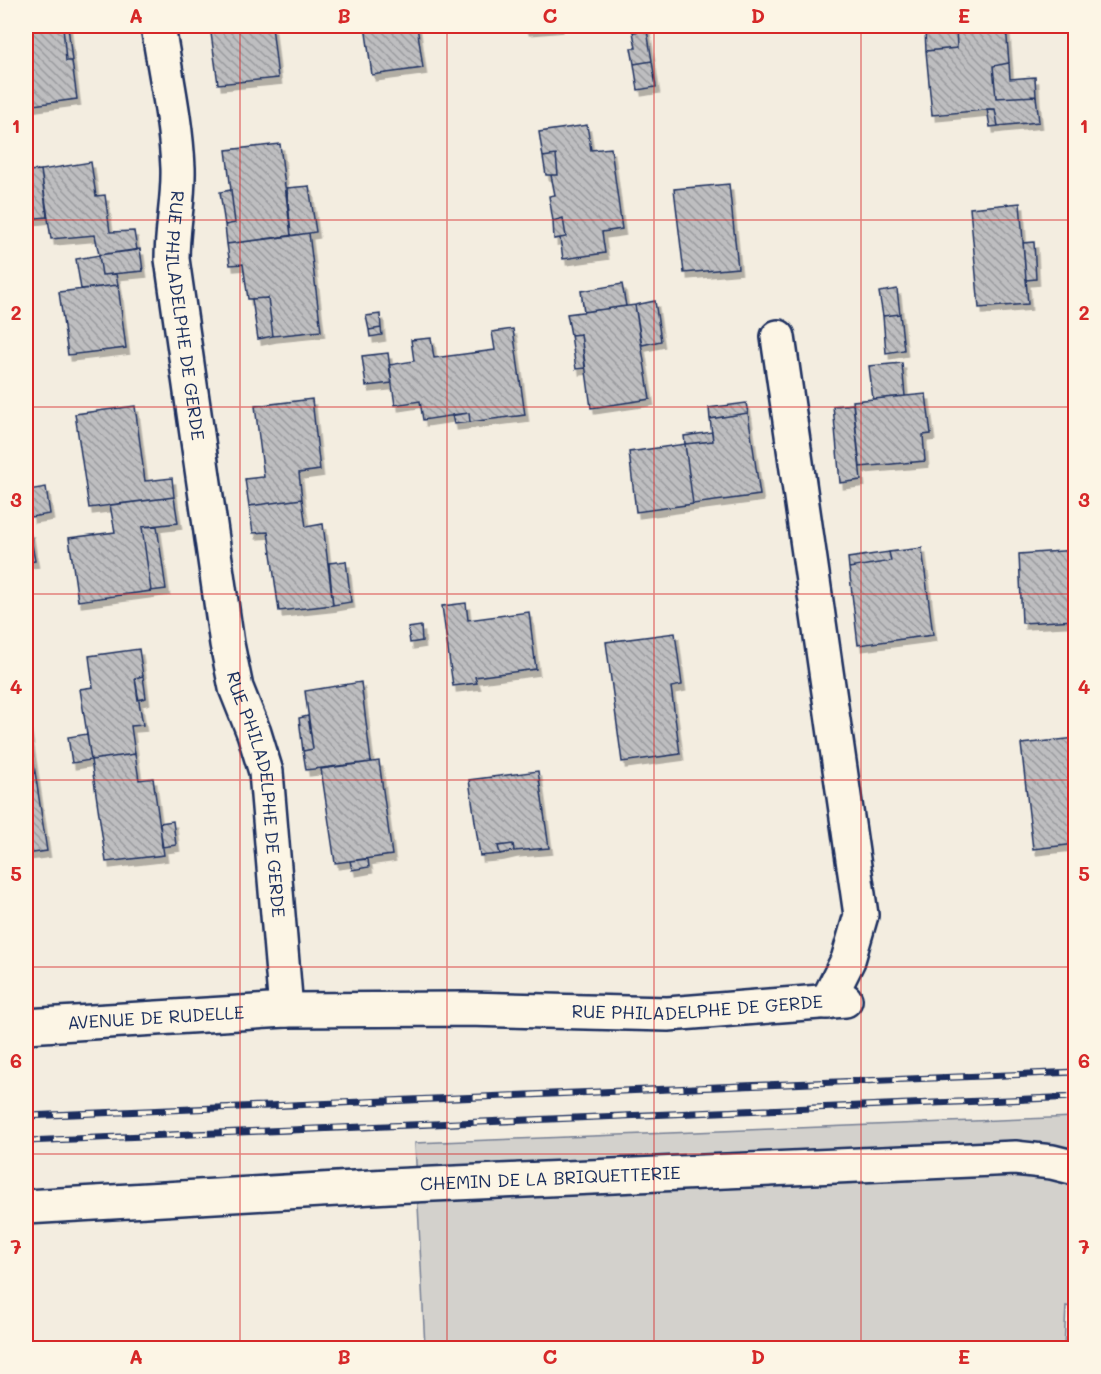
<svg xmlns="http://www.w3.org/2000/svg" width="1101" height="1374" viewBox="0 0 1101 1374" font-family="Mali,sans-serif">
<defs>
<pattern id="building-back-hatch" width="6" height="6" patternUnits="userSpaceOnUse" patternTransform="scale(1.5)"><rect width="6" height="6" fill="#bebec0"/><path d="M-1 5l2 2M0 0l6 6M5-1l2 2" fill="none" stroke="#9a9b9f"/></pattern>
<filter id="shadow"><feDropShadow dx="3.5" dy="6" stdDeviation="0" flood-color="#0004"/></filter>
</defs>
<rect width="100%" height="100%" fill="#f3ede0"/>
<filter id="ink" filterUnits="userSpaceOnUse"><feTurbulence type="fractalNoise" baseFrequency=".0167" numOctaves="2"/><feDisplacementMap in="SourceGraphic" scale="12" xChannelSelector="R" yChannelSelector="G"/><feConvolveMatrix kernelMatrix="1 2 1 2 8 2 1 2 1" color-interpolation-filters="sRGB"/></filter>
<g filter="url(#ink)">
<path fill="#d3d1cc" stroke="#778095" stroke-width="1.5" d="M1075,1117v191l-9,-2 -2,42h-639l-10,-205z"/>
<path fill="url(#building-back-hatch)" stroke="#1b2f5e" stroke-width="1.5" filter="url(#shadow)" d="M26,26h37l3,35h6l5,38 -51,7z
M63,26h5l4,35h-6z
M210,26h62l6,52 -60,6z
M365,26h52l6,42 -51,7z
M525,26h35l-34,3z
M632,26h14l1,4 -14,2z
M971,26h35l3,37 -16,3 3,32 40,-2 3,26 -41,4 -3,-17 -63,6 -6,-64 31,-3 -1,-21z
M956,27l1,21 -31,3 -1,-21z
M647,30l5,31 -18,3 -3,-16h5l-3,-16z
M652,61l4,26 -18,3 -4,-26z
M1009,63l1,16 25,-2 1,19 -40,2 -3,-32z
M987,109h8l3,17 -8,1z
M587,125l4,25 20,-2 11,81 -20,3 3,21 -42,6 -3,-21 6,-1 -3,-19 -10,3 -4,-25 6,-1 -4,-20h7l-2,-20 -13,2 -4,-25z
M280,144l11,92 -64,8 -2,-19 10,-2 -9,-73z
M556,155l2,20h-12l-3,-18z
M91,162l5,34 9,-1 5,37 24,-1 3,19 -38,5 -4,-20 -44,4 -10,-69z
M41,170l6,47 -19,2 -2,-48z
M729,184l9,84 -54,5 -10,-84z
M309,186l7,46 -25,4 -4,-48z
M231,190l4,33 -10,2 -5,-33z
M1020,203l8,101 -49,4 -9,-100z
M563,218l3,19 -12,2 -1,-18z
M309,233l12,98 -48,5 -5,-38 -20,1 -5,-35 -13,1 -3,-21z
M1034,242l2,37 -10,1 -3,-37z
M140,249l3,22 -41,4 -3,-20z
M99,255l3,20 14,-1 2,11 -37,4 -5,-30z
M622,284l4,22 -42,6 -3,-21z
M118,285l8,63 -58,7 -9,-63z
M897,289l3,25 -17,2 -4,-24z
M268,298l5,38 -15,3 -6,-40z
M655,301l6,40 -19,4 -7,-40z
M635,305l15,94 -59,9 -10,-74 -10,1 -4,-21z
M380,314l1,14 -12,2 -3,-14z
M900,314l4,36 -18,3 -3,-37z
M381,328l1,7 -12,2 -1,-7z
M513,329l12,86 -55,7 -1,-9 -46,7 -3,-19 -25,4 -6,-40 25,-4 -3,-21 20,-2 3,20 61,-8 -3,-18z
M581,334l4,34 -9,1 -5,-34z
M388,353l4,30 -26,3 -4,-30z
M902,363l3,33 -32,3 -4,-33z
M926,394l5,40 -8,1 2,26 -65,6 -7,-66z
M312,399l8,71 -21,3 3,26 -53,7 -4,-27 19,-2 -9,-71z
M746,403l2,10 -38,6 -1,-11z
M853,404l8,76 -21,3 -7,-77z
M135,406l10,75 27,-3 2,19 -85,11 -14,-94z
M469,413l1,9 -16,2 -2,-9z
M748,413l12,82 -67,9 -8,-60 28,-3 -3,-22z
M712,432l1,9 -28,3 -1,-8z
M685,444l8,60 -57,8 -7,-60z
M46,487l4,27 -19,3 -3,-27z
M174,497l4,26 -36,4 9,64 -73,10 -9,-63 46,-6 -5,-27z
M302,499l4,28 17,-3 10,81 -54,6 -11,-79 -15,1 -4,-27z
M157,526l9,63 -15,2 -9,-64z
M30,531l3,19 -7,1v-19z
M922,548l11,87 -75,10 -9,-77 42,-7 -2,-9z
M33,550l2,11 -9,1v-11z
M1076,550v70l-54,3 -3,-69z
M889,552l2,9 -42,7 -1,-10z
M346,561l5,41 -18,3 -4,-42z
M466,603l2,17 61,-8 7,57 -61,8 2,6 -24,3 -11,-80z
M421,626l1,15 -12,2 -2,-15z
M675,633l7,52 -11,2 9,67 -58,8 -16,-120z
M139,649l4,27 -8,2 8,47 -12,1 4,28 -44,6 -11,-71 13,-2 -4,-31z
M143,676l3,22 -8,2 -3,-22z
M361,682l10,80 -65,8 -3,-19 10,-2 -8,-58z
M26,712l21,139 -21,3z
M308,716l5,33 -10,2 -4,-33z
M87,734l4,26 -19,3 -4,-26z
M1076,738v106l-43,5 -12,-105z
M135,754l4,26 14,-2 11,77 -58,7 -15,-102z
M379,761l13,94 -57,8 -14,-94z
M538,771l11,77 -35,3 -1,-7 -15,2 2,8 -20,2 -11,-76z
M173,821l3,24 -14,2 -2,-24z
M513,844l1,7 -14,3 -2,-8z
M368,859l1,8 -17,3 -2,-9z"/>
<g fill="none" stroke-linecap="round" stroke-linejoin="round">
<g stroke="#1b2f5e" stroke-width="38">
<g id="minor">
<path id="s1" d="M158,26c7,46 18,94 20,142 1,31 -6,60 -6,91l55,385 9,44 18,45 12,39 20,238"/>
<path d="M778,337l83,578 -13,45 -21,42"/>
<path id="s2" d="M26,1026l260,-16 180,-1 202,5 177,-14"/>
<path id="s3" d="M26,1207l363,-21 626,-28 37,4 24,6"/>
</g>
</g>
<use href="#minor" stroke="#fcf5e5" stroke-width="33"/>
<g stroke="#1b2f5e" stroke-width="7">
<path id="rail" d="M26,1116l1050,-44
M26,1141l1050,-44"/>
</g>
<use href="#rail" stroke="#fcf5e5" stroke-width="4.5" stroke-dasharray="14" stroke-linecap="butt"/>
</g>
</g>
<path fill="none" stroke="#d62828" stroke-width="1.5" stroke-opacity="0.55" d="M240,26v1322M447,26v1322M654,26v1322M861,26v1322M26,220h1050M26,407h1050M26,594h1050M26,780h1050M26,967h1050M26,1154h1050"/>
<g text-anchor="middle" stroke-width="5" stroke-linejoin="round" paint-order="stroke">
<g font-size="18" fill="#1b2f5e" stroke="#fcf5e5">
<text dy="6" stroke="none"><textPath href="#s1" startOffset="292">RUE PHILADELPHE DE GERDE</textPath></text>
<text dy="6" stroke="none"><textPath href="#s1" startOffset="778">RUE PHILADELPHE DE GERDE</textPath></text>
<text dy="6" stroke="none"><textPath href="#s2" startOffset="672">RUE PHILADELPHE DE GERDE</textPath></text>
<text dy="6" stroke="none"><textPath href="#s2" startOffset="130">AVENUE DE RUDELLE</textPath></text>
<text dy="6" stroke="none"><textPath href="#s3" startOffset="525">CHEMIN DE LA BRIQUETTERIE</textPath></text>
</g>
</g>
<rect width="1101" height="1374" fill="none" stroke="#fcf5e5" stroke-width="66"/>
<rect x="33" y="33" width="1035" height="1308" fill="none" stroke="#d62828" stroke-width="2"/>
<g font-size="20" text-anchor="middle" font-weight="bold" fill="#d62828">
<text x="136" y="23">A</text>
<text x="344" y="23">B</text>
<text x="550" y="23">C</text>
<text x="758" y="23">D</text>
<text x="964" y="23">E</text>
<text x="16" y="133">1</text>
<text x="1084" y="133">1</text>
<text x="16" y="320">2</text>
<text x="1084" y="320">2</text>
<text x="16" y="507">3</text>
<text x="1084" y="507">3</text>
<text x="16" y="694">4</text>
<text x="1084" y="694">4</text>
<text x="16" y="881">5</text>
<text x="1084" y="881">5</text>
<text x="16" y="1068">6</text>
<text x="1084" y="1068">6</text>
<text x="16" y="1254">7</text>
<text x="1084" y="1254">7</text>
<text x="136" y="1364">A</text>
<text x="344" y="1364">B</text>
<text x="550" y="1364">C</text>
<text x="758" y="1364">D</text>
<text x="964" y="1364">E</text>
</g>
</svg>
